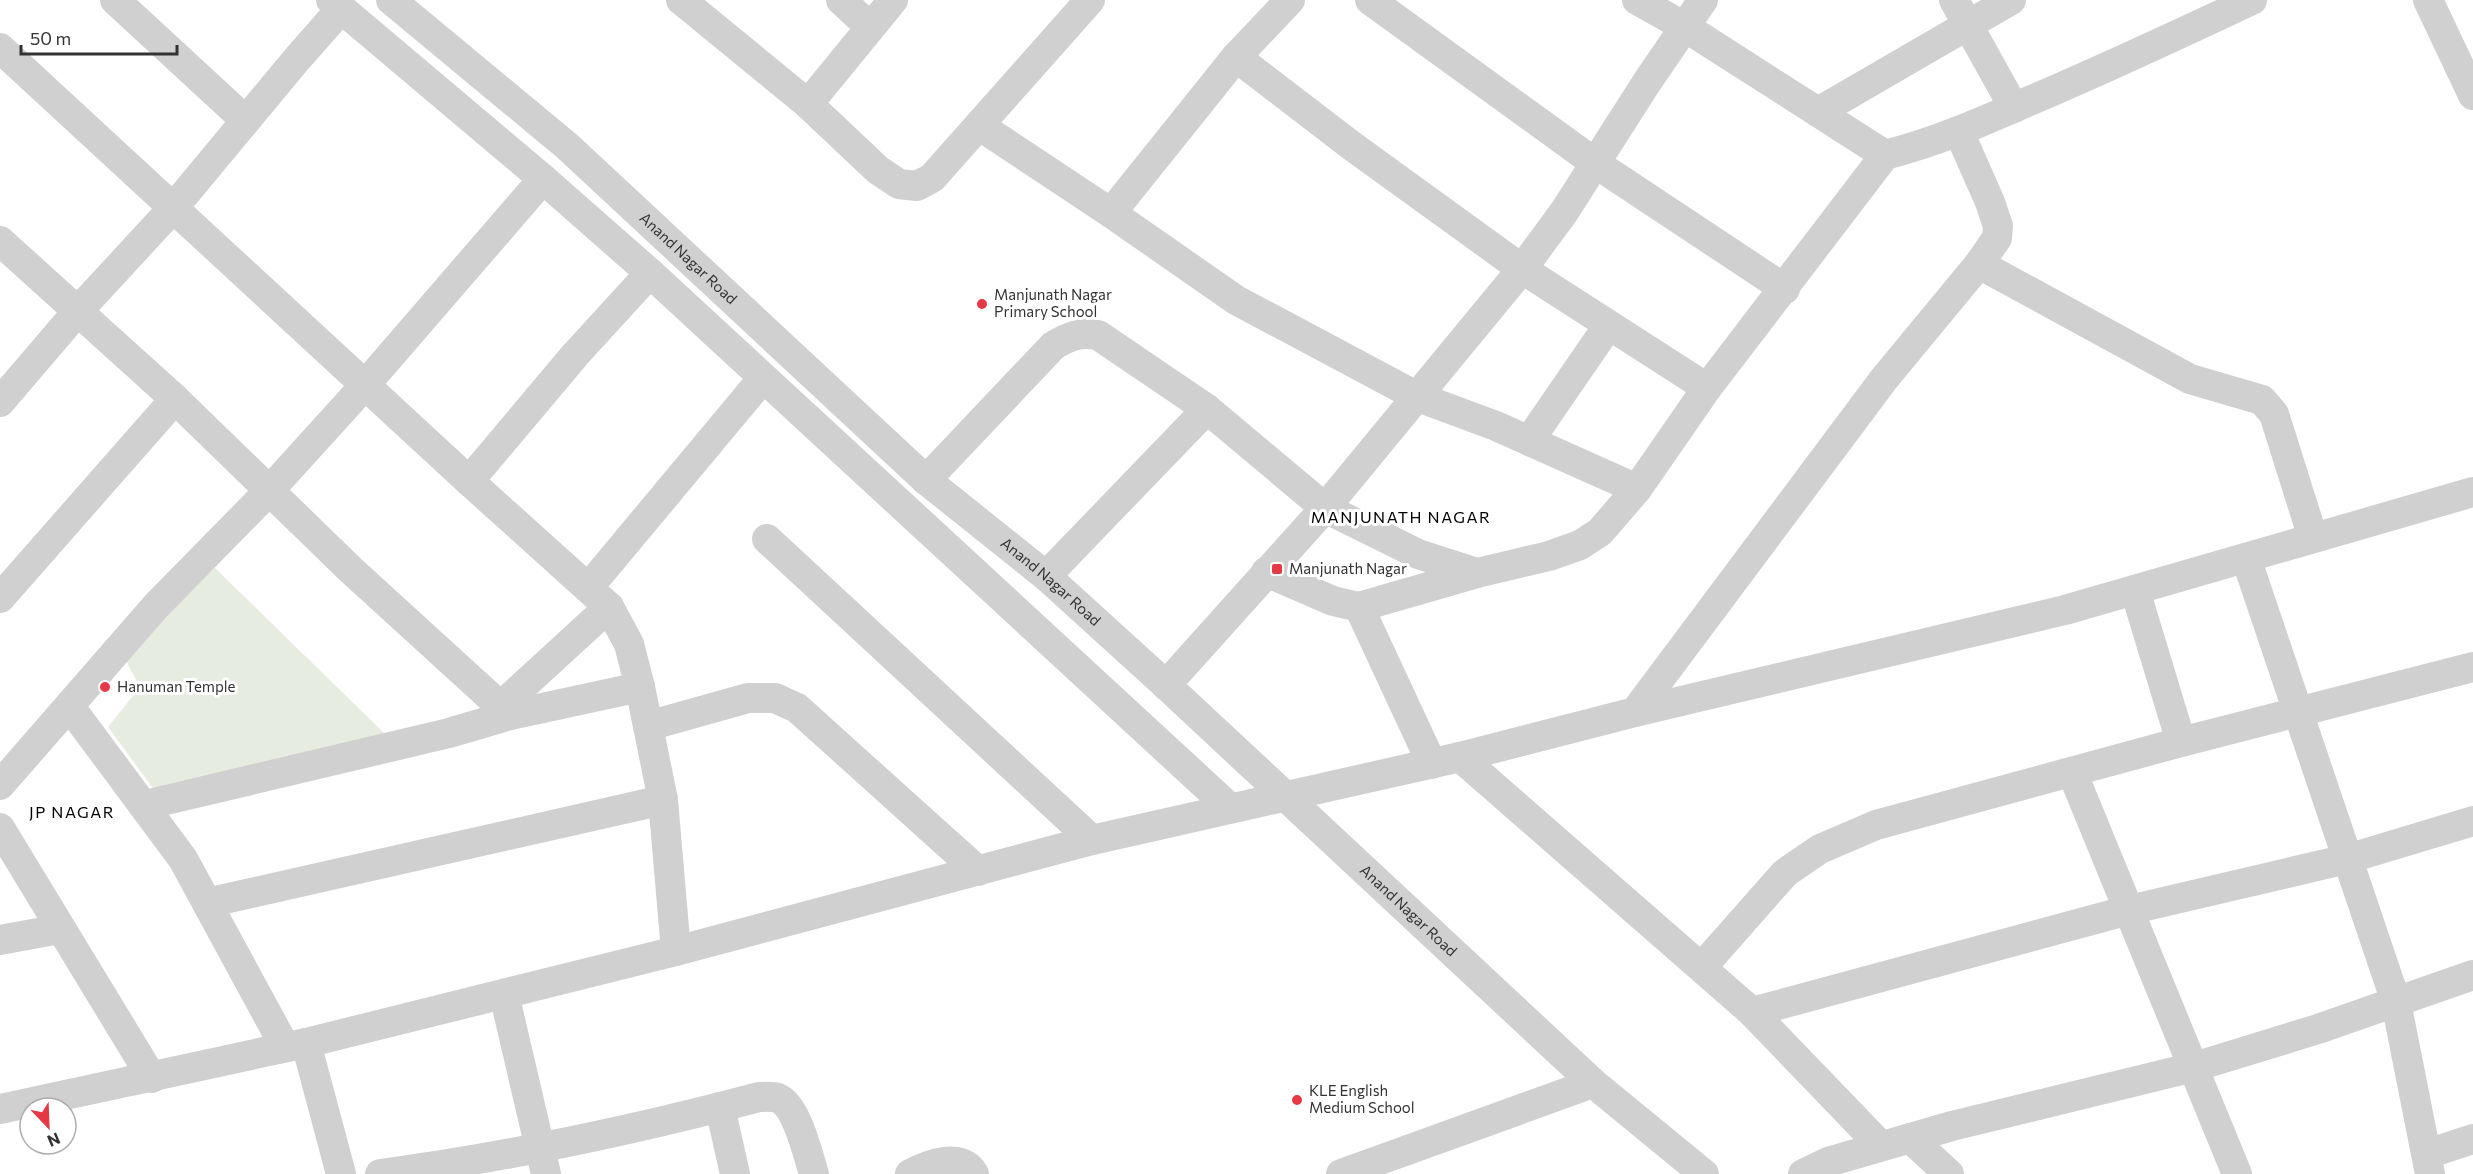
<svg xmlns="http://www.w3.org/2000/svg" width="2473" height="1174" viewBox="0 0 2473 1174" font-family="Commissioner,sans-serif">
<rect width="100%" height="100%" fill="#fff"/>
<path fill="#e6ecdf" d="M215,568l170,166 -230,57 -47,-64 32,-40 -19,-35z"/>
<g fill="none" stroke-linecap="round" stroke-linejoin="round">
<g stroke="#d0d0d0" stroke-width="30">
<path d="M115,0l130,120"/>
<path d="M331,0l212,179 107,94 580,535"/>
<path id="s1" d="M391,0l176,146 359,334 120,96 120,109 427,398 111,91"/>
<path d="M681,0l127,104 70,66 21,14 18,2 15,-8 158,-178"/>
<path d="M841,0l29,27"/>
<path d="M1370,0l225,163 190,126"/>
<path d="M1637,0l48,27 200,128"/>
<path d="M1954,0l60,108"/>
<path d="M2428,0l45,95"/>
<path d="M0,48l469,433 140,126 20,37 11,43 23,113 13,151"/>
<path d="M1236,57l116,89 170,123 185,119"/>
<path d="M808,104l85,-104"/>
<path d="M1818,112l193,-112"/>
<path d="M980,126l131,87 125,87 182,97 78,29 141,63"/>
<path d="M1111,213l125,-156 54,-57"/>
<path d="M0,241l175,158 176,171 159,145"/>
<path d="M1979,264l211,115 72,21 12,14 39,124"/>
<path d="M0,402l77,-90 97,-105 123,-148 44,-50"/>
<path d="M1529,441l79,-115"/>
<path d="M926,480l127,-134c16,-10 27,-14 45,-11l109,74 118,99 93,46 59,19"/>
<path d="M469,481l106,-126 75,-82"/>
<path d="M767,539l325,301"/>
<path d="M2246,558l150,444 34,172"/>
<path d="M1266,572l67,29 26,6 118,-34 72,-17 31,-11 20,-13 37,-43 70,-101 178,-233c51,-13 94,-32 142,-53 76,-32 150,-67 225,-102"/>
<path d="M1046,576l161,-167"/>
<path d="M588,588l175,-210"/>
<path d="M2135,590l46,152"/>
<path d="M0,598l175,-199"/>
<path d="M1359,607l73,157"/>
<path d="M1166,685l159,-177 197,-239 42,-57 83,-130 56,-82"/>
<path d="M501,706l108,-99"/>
<path d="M70,707l113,152 102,188"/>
<path d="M1635,712l249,-333 95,-115 18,-26 1,-12 -8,-24 -31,-70"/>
<path d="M648,726l100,-28h27l22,10 181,163"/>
<path d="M1460,757l292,255 129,134"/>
<path d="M2072,772l165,402"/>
<path d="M0,785l156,-179 112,-114 97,-107 178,-206"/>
<path d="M145,805l304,-72 61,-18 130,-28"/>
<path d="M0,828l152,250"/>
<path d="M207,903l456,-103"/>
<path d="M0,940l60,-11"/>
<path d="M1702,967l83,-94 35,-24 56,-24 305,-83 292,-75"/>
<path d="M504,994l42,180"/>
<path d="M1752,1012l377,-102 218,-51 126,-38"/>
<path d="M306,1043l35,131"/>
<path d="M720,1107l15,67"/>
<path d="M0,1109l306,-66 370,-92 416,-111 368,-83 175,-45 430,-102 408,-118"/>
<path d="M1910,1138l39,36"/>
<path d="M2427,1154l46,-15"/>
<path d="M380,1174c128,-17 254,-44 379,-77 5,0 13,-1 19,1 19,8 30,57 36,76"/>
<path d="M910,1174c17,-9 51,-23 64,0"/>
<path d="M1341,1174l252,-91"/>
<path d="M1803,1174l25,-12 124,-36 242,-59 124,-38 155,-54"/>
</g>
</g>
<g fill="#e63946" stroke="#fff" stroke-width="2">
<circle cx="982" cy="304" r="6"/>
<rect x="1271" y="563" width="12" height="12" rx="3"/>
<circle cx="105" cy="687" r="6"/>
<circle cx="1297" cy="1100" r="6"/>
</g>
<g text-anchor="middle" stroke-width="6" stroke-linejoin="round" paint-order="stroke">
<g font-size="15" fill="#333" stroke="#fff">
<text dy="5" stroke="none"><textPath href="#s1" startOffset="394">Anand Nagar Road</textPath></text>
<text dy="5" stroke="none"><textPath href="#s1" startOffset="880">Anand Nagar Road</textPath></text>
<text dy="5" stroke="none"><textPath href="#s1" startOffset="1366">Anand Nagar Road</textPath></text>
</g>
<g font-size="15" fill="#333" stroke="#fff" text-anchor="start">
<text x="994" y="300">Manjunath Nagar<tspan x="994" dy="17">Primary School</tspan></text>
<text x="1289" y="574">Manjunath Nagar</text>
<text x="117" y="692">Hanuman Temple</text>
<text x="1309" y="1096">KLE English<tspan x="1309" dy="17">Medium School</tspan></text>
</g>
<g font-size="16" letter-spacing="1.5" fill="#000" stroke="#fff">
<text x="1401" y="523">MANJUNATH NAGAR</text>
<text x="72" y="818">JP NAGAR</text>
</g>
</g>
<g transform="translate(48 1126) rotate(157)"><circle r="28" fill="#ffffff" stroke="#adadad" stroke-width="1.5"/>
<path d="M0-4.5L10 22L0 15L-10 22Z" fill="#e63946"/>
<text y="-9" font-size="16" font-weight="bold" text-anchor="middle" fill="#333333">N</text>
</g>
<path d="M21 45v9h156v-9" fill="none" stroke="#333333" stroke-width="3"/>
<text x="30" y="45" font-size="18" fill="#333333" stroke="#ffffff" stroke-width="4.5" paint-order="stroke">50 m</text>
</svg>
